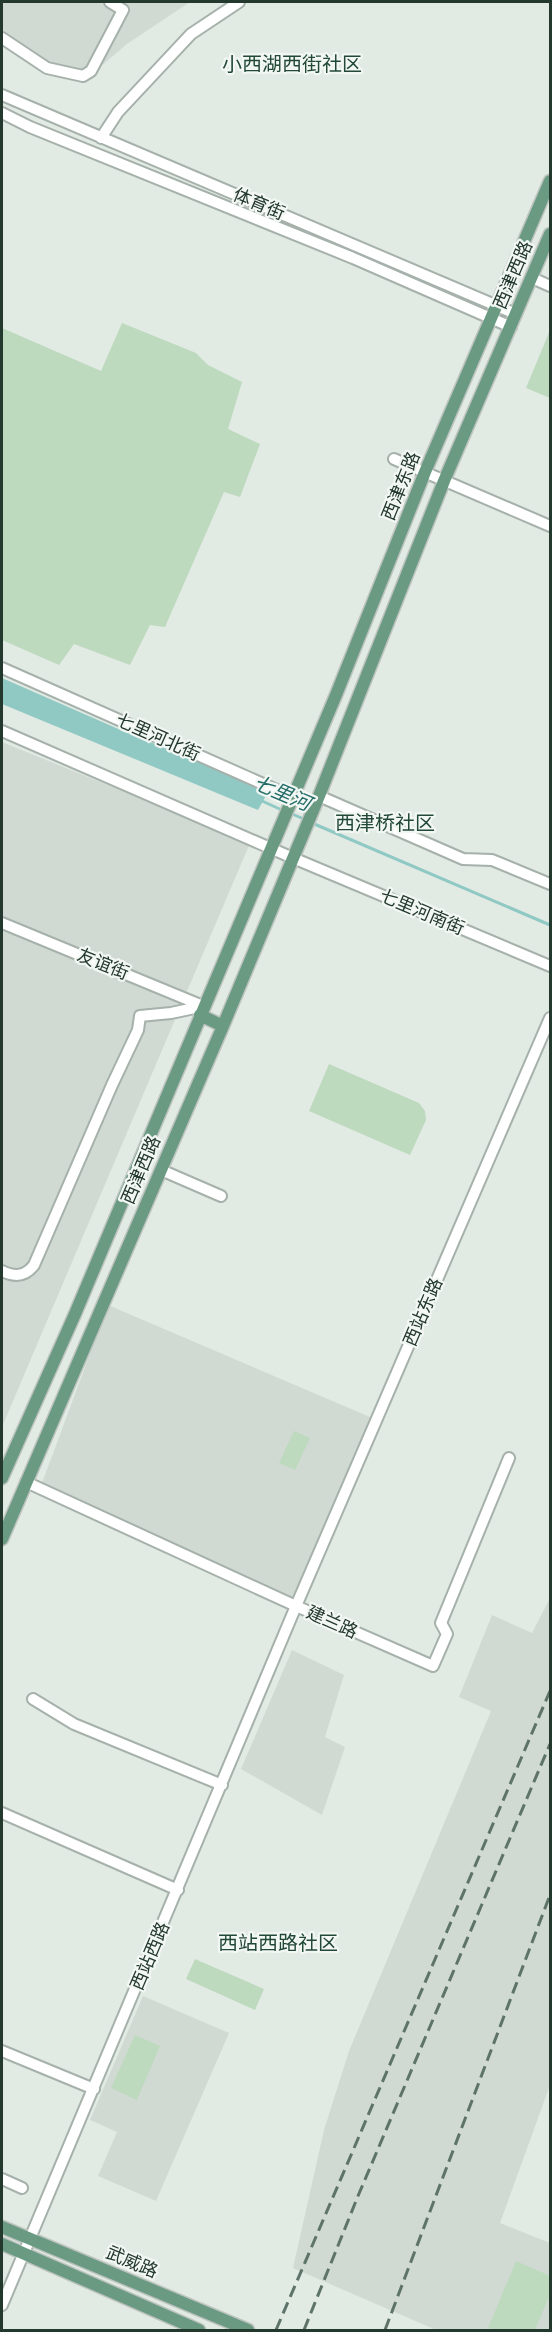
<svg xmlns="http://www.w3.org/2000/svg" width="552" height="2332" viewBox="0 0 552 2332" font-family="'PT Sans','Noto Sans SC',sans-serif">
<rect width="100%" height="100%" fill="#e2eae4"/>
<path fill="#d0dad3" d="M2,2h188l-63,42 -40,34 -51,-11 -34,-24z
M2,742l248,101 -248,584z
M108,1305l262,112 -74,189 -254,-123z
M550,1598v487l-50,138 50,20v87h-114l-143,-62 31,-138 25,-79 142,-340 -32,-14 33,-82 40,18z
M292,1650l52,25 -19,62 20,10 -23,68 -81,-46z
M143,1996l86,37 -73,168 -58,-25 19,-44 -27,-12z"/>
<path fill="#bdd9be" d="M122,323l74,30 12,12 34,17 -14,47 32,15 -20,53 -16,-5 -59,135 -15,-2 -20,40 -56,-21 -15,21 -57,-25v-312l99,43z
M550,330v68l-24,-10z
M329,1064l90,39 6,8 1,9 -16,35 -101,-44z
M294,1431l16,7 -15,32 -16,-7z
M195,1959l69,30 -9,21 -69,-31z
M135,2035l25,11 -23,54 -26,-12z
M516,2261l34,15v18l-15,36h-40l-7,-2z"/>
<path fill="#90c9c4" d="M2,678l121,53 111,45 34,16 -10,18 -256,-106z"/>
<g fill="none" stroke-linecap="round" stroke-linejoin="round">
<path stroke="#90c9c4" stroke-width="3" d="M260,800l24,11
M290,813l16,7
M312,823l238,102"/>
<g stroke="#a5b1aa" stroke-width="14">
<path id="minor" d="M2,38l45,30 36,8 8,-5 32,-61 -13,-8
M2,95l514,219
M2,113l28,14 323,131 158,69
M101,138l17,-26 73,-78 48,-32
M532,278l18,8
M394,459l156,67
M2,668l313,139
M2,731l291,127 257,108
M319,796l144,63 29,1 58,24
M2,923l201,83
M161,1170l60,26
M2,1271c12,6 23,6 32,-6l78,-180 26,-55 2,-14 31,-3 33,-7
M26,1482l270,124 137,60 14,-32 -6,-11 68,-165
M33,1699l41,25 148,61
M2,1813l176,77
M2,2051l92,38
M2,2179l20,9
M2,2305l294,-699 254,-588"/>
</g>
<g stroke="#bdc4c0" stroke-width="15">
<path id="major" d="M200,1015l23,11
M2,1478l73,-164 261,-619 89,-223 125,-291
M2,1539l221,-513 96,-230 125,-315 106,-247
M2,2227l246,103
M2,2244l197,86"/>
</g>
<use href="#minor" stroke="#fff" stroke-width="10"/>
<use href="#major" stroke="#6b9a83" stroke-width="12"/>
<path stroke="#5e7469" stroke-width="3" stroke-dasharray="12 6" stroke-linecap="butt" d="M276,2330l274,-639
M304,2330l54,-134 192,-452
M385,2330l165,-435"/>
</g>
<g text-anchor="middle" stroke-width="4.5" stroke-linejoin="round" paint-order="stroke">
<g font-size="18" fill="#24392e" stroke="#f2f7f3">
<text transform="translate(259 204) rotate(23)" y="6">体育街</text>
<text transform="translate(513 275) rotate(-67)" y="6">西津西路</text>
<text transform="translate(401 486) rotate(-68)" y="6">西津东路</text>
<text transform="translate(158 737) rotate(24)" y="6">七里河北街</text>
<text transform="translate(422 912) rotate(23)" y="6">七里河南街</text>
<text transform="translate(103 964) rotate(22)" y="6">友谊街</text>
<text transform="translate(141 1170) rotate(-67)" y="6">西津西路</text>
<text transform="translate(423 1312) rotate(-67)" y="6">西站东路</text>
<text transform="translate(332 1622) rotate(24)" y="6">建兰路</text>
<text transform="translate(150 1956) rotate(-67)" y="6">西站西路</text>
<text transform="translate(132 2262) rotate(23)" y="6">武威路</text>
</g>
<g font-size="20" fill="#224836" stroke="#f2f7f3">
<text x="292" y="71">小西湖西街社区</text>
<text x="385" y="830">西津桥社区</text>
<text x="278" y="1950">西站西路社区</text>
</g>
<g font-size="20" font-style="italic" fill="#256d69" stroke="#f2f7f3">
<text transform="translate(282 793) rotate(23)" y="7">七里河</text>
</g>
</g>
<rect width="552" height="2332" fill="none" stroke="#24392e" stroke-width="6"/>
</svg>
